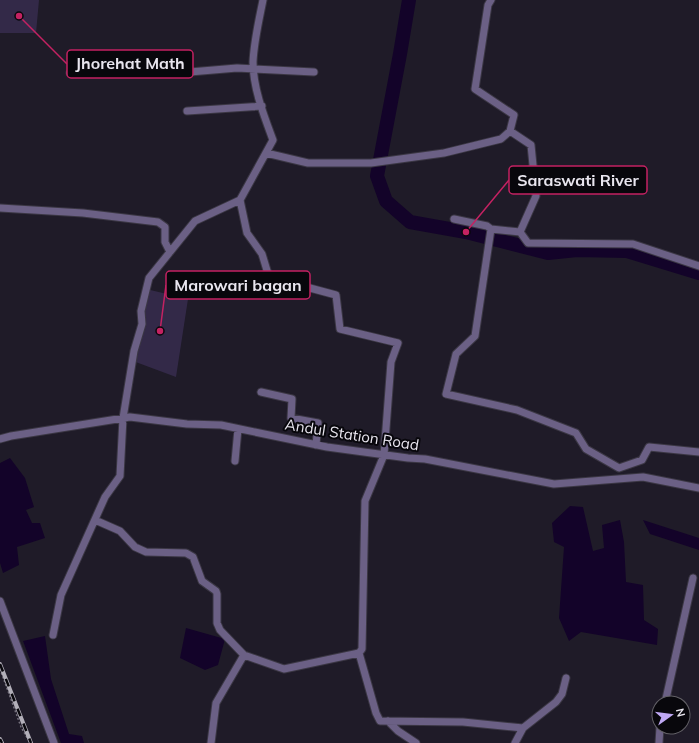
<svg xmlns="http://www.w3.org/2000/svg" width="699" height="743" viewBox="0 0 699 743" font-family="Mulish,sans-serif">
<rect width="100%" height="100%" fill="#1f1b28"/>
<path fill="#332948" d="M0,0h39l-3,33h-36z
M146,289l42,10 -12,78 -43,-16z"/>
<path fill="#130329" d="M10,458l15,20 9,29 -8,3 6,13h8l5,15 -28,9 2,18 -16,8 -3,-10v-100z
M570,506l13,1 10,44 11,-3 -2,-23 18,-5 4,22 2,40 17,3 1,35 14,9 -1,16 -76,-13 -12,9 -10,-23 5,-71 -10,-5 -2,-19z
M643,520l56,18v12l-49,-16z
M186,628l39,11 -7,26 -13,5 -25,-12z
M45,636l6,43 18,55 13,2 2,7h-23l-38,-102z"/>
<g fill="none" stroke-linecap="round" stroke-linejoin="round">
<path stroke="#130329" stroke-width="14" d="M409,0l-9,54 -23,122 9,25 24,21 56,10 82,21 29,-3 50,1 72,22"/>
<g stroke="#3b3744" stroke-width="9">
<path id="minor" d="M491,0l-3,5 -13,84 39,26 -4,16 21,14 5,51 -16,36 -29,-3 -16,107 -19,18 -10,40 71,16 59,23 10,16 33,19 23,-8 7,-13 50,5
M70,73l50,-4 58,4 59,-5 77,4
M187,111l75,-5
M266,153l42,10h63l73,-10 57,-14 9,-8
M0,208l83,5 75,9 7,5v15l5,10
M454,219l33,7 4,3
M520,232l8,11 105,1 66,22
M261,392l31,7 -1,19 27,5 -2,22
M0,439l11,-3 119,-19 57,7 34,1 106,22 81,11 17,1 129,25 89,-7 56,11
M235,461l3,-32
M95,520l25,11 15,16 11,5 40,1 7,4 9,24 14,10 1,3v29l3,7 24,25 40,14 75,-16 3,-4 3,-148 19,-46 7,-93 7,-19 -58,-14 -4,-34 -67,-18 -7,-23 -15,-21 -7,-33
M0,601l54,142
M53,635l8,-40 44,-98 15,-21 3,-58 11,-67 8,-27 -1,-13 8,-33 46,-57 45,-21 33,-60c-9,-24 -20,-52 -20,-78 1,-21 6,-42 10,-62
M359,653l17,60 4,8 83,1 60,6
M665,703l28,-125
M388,721l10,10 18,12
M211,743l5,-40 28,-48
M515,743l8,-15 33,-26 6,-8 4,-16
M659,743l1,-16"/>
</g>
<path stroke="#74707c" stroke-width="1.5" stroke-dasharray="2 2" stroke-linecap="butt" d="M0,669l21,58 9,16"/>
<use href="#minor" stroke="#6b6085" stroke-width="7"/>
<g stroke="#b2afb9" stroke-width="4">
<path id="rail" d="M0,664l31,79
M0,739l2,4"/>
</g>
<use href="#rail" stroke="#08070c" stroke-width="2.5" stroke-dasharray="8" stroke-linecap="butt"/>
</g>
<g text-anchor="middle" stroke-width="4" stroke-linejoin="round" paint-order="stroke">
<g font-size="15" fill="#e8e5ee" stroke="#08070c">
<text transform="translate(352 435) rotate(9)" y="5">Andul Station Road</text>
</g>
</g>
<path fill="none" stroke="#c42262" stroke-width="1.5" d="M19 16L67 64M466 232L509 180M160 331L166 285"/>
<g fill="#c42262" stroke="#08070c" stroke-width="1.5">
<circle cx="19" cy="16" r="4"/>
<circle cx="466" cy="232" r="4"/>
<circle cx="160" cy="331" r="4"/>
</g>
<g fill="#08070c" stroke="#c42262" stroke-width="1.5">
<rect x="67" y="50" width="126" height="28" rx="4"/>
<rect x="509" y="166" width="138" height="28" rx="4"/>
<rect x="166" y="271" width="144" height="28" rx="4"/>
</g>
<g font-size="16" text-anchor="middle" font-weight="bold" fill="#e8e5ee">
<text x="130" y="69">Jhorehat Math</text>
<text x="578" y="186">Saraswati River</text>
<text x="238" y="291">Marowari bagan</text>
</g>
<g transform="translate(671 715) rotate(76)"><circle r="19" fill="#08070c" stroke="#626066"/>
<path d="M0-3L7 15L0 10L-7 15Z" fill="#bfa8f4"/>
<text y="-6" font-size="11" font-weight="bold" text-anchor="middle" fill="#e8e5ee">N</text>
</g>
</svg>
